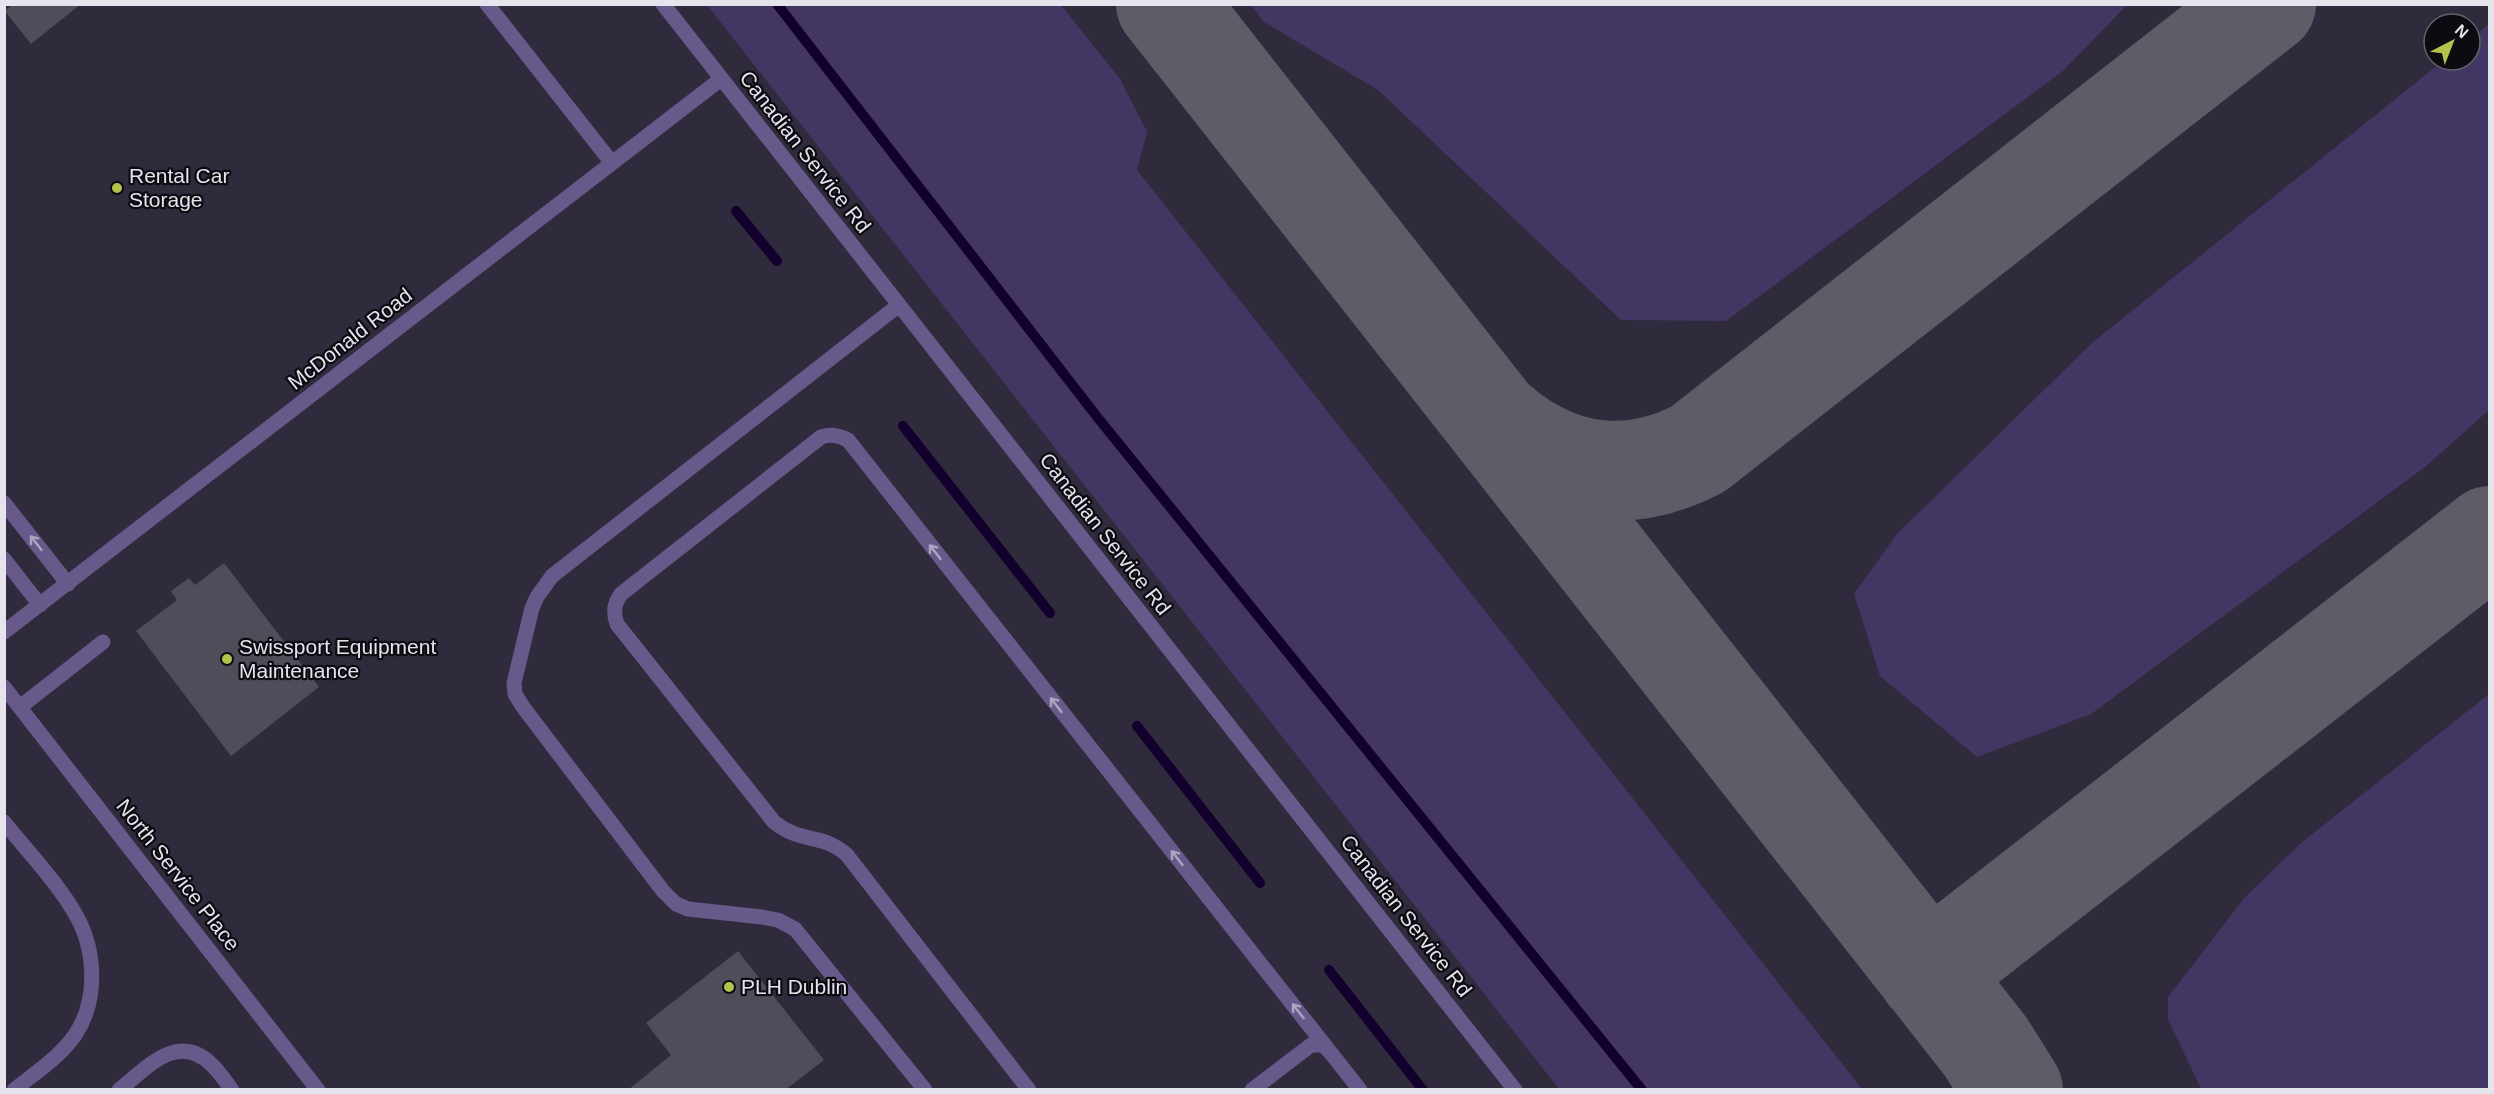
<svg xmlns="http://www.w3.org/2000/svg" width="2494" height="1094" viewBox="0 0 2494 1094" font-family="Arial,sans-serif">
<rect width="100%" height="100%" fill="#23202d"/>
<path fill="#2f2a3c" fill-rule="evenodd" d="M5,5h2484v1084l-2484,1zM2434,24h36v36h-36z"/>
<path fill="#433663" d="M707,5h354l59,74 27,53 -10,38 725,919h-303z
M1251,5h876l-64,66 -337,250 -105,-1 -243,-230 -114,-68z
M2489,24v386l-64,57 -334,247 -114,43 -97,-81 -26,-82 43,-60 196,-192 351,-282h26v-20z
M2489,694v395h-288l-33,-70v-22l77,-100 56,-54z"/>
<g fill="none" stroke-linecap="round" stroke-linejoin="round">
<path stroke="#12002d" stroke-width="10" d="M777,4l321,414 544,672
M736,211l41,50
M903,426l147,187
M1137,726l123,157
M1329,970l94,120"/>
<path stroke="#5f5c68" stroke-width="100" d="M1166,4l820,1043 27,43
M1497,423c60,52 130,63 201,26l568,-445
M1928,974l562,-438"/>
</g>
<path fill="#504d5b" d="M13,4h68l-50,40 -26,-33z
M224,563l95,124 -88,69 -95,-125 41,-31 -6,-9 18,-13 6,7z
M738,951l86,109 -39,30h-157l43,-35 -25,-32z"/>
<g fill="none" stroke-linecap="round" stroke-linejoin="round">
<path stroke="#675a8b" stroke-width="15" d="M487,4l125,159
M663,4l852,1086
M899,305l-347,271 -15,21 -5,11 -18,75 1,11 8,13 140,184 13,13 12,5 74,8 16,3 17,9 130,161
M4,503l64,81
M4,559l36,46
M4,632l717,-553
M4,687l314,403
M20,707l83,-65
M4,822c24,30 55,62 73,95 19,35 21,84 -2,118 -15,22 -40,38 -61,55
M119,1090c27,-21 58,-59 92,-26 8,7 14,17 21,26
M1029,1090l-182,-235c-24,-22 -46,-11 -73,-33l-157,-198c-4,-12 -3,-20 4,-30l200,-157c10,-3 17,-2 27,3l512,650
M1252,1090l59,-45h12l6,6"/>
</g>
<defs><path id="oneway-shaft" d="M-6 0H5M1.5-3L5.5 0L1.5 3" fill="none" stroke-width="1.6" stroke-linecap="round" stroke-linejoin="round" transform="scale(1.5)"/></defs>
<g stroke="#aca5c0">
<use href="#oneway-shaft" transform="translate(36 543) rotate(-128)"/>
<use href="#oneway-shaft" transform="translate(935 552) rotate(-128)"/>
<use href="#oneway-shaft" transform="translate(1056 705) rotate(-128)"/>
<use href="#oneway-shaft" transform="translate(1177 858) rotate(-128)"/>
<use href="#oneway-shaft" transform="translate(1298 1011) rotate(-128)"/>
</g>
<g fill="#b3c24b" stroke="#0c0b11" stroke-width="2">
<circle cx="117" cy="188" r="6"/>
<circle cx="227" cy="659" r="6"/>
<circle cx="729" cy="987" r="6"/>
</g>
<g text-anchor="middle" stroke-width="4.5" stroke-linejoin="round" paint-order="stroke">
<g font-size="21" fill="#e5e3ec" stroke="#0c0b11">
<text transform="translate(805 152) rotate(52)" y="7">Canadian Service Rd</text>
<text transform="translate(350 339) rotate(-38)" y="7">McDonald Road</text>
<text transform="translate(1105 534) rotate(52)" y="7">Canadian Service Rd</text>
<text transform="translate(178 875) rotate(52)" y="7">North Service Place</text>
<text transform="translate(1406 916) rotate(52)" y="7">Canadian Service Rd</text>
</g>
<g font-size="21" fill="#e5e3ec" stroke="#0c0b11" text-anchor="start">
<text x="129" y="183">Rental Car<tspan x="129" dy="24">Storage</tspan></text>
<text x="239" y="654">Swissport Equipment<tspan x="239" dy="24">Maintenance</tspan></text>
<text x="741" y="994">PLH Dublin</text>
</g>
</g>
<rect width="2494" height="1094" fill="none" stroke="#e5e3ec" stroke-width="12"/>
<g transform="translate(2452 42) rotate(42)"><circle r="28" fill="#0c0b11" stroke="#636169" stroke-width="1.5"/>
<path d="M0-4.5L10 22L0 15L-10 22Z" fill="#b3c24b"/>
<text y="-9" font-size="16" font-weight="bold" text-anchor="middle" fill="#e5e3ec">N</text>
</g>
</svg>
